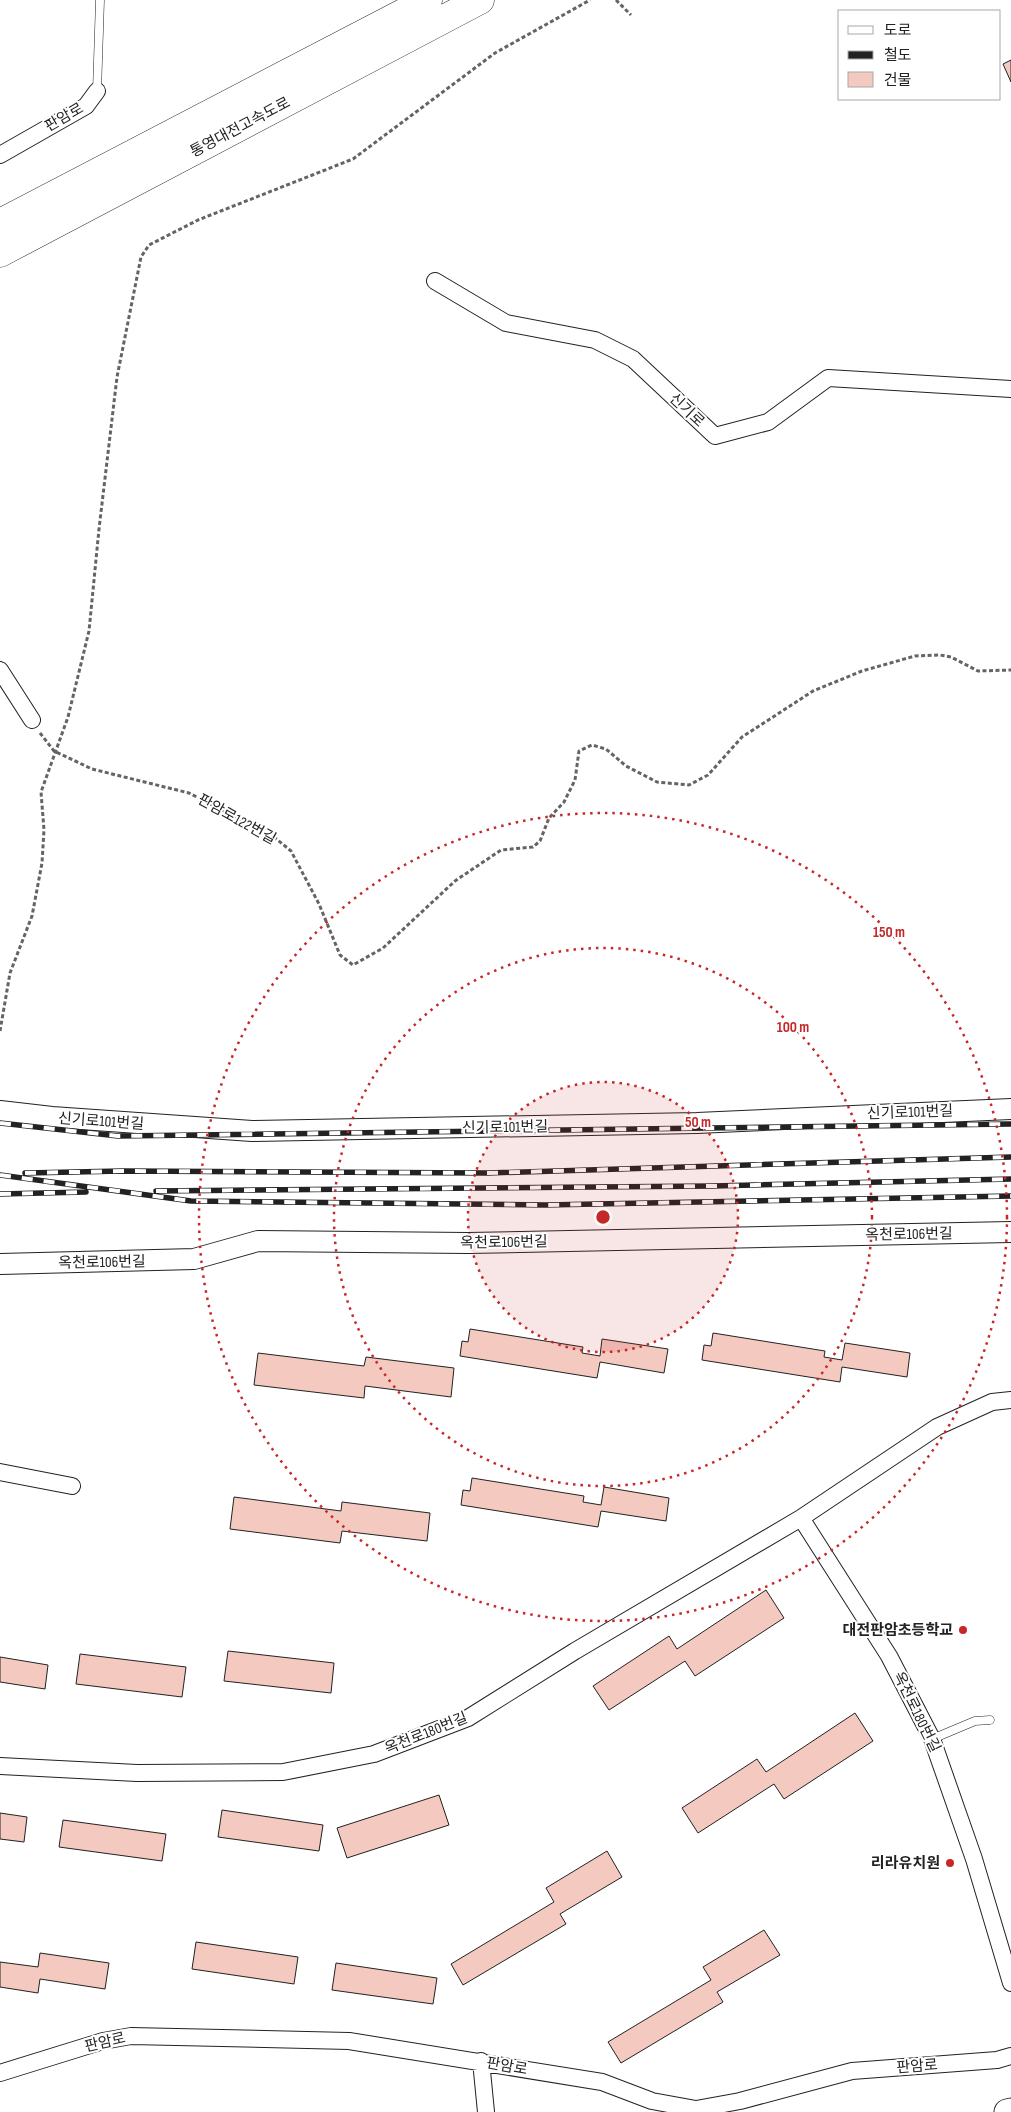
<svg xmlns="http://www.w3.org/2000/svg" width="1011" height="2112" viewBox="0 0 1011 2112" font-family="'Sofia Sans Condensed','Noto Sans KR',sans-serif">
<rect width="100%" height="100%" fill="#fff"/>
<path fill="#f3c9c0" stroke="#222" d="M1011,60v22l-8,-18z
M470,1329l113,18 -1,6 18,3 2,-17 66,10 -4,24 -64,-11 -3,16 -137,-22 2,-15 6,1z
M713,1333l112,18 -1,6 18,3 3,-17 65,10 -3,24 -65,-10 -2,15 -138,-22 2,-15 7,1z
M258,1353l106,13 2,-9 88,11 -3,29 -86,-11 -1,12 -110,-13z
M472,1478l112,18 -1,6 18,3 3,-18 65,11 -3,23 -65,-10 -3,16 -137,-22 2,-15 7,1z
M234,1497l107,14 1,-9 88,11 -3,28 -85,-10 -2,12 -110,-14z
M766,1590l18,28 -89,58 -10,-15 -76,49 -16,-24 76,-50 8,13z
M228,1651l106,12 -3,30 -107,-12z
M80,1654l106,13 -4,30 -106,-13z
M0,1657l48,8 -3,24 -45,-7z
M855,1713l18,28 -89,58 -10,-15 -76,49 -16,-25 75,-49 9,13z
M439,1795l10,30 -102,33 -10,-30z
M222,1810l101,15 -4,26 -101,-14z
M0,1813l27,4 -3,25 -24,-3z
M63,1820l103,14 -4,27 -103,-14z
M607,1851l15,26 -62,37 6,10 -103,61 -12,-21 103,-62 -8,-14z
M764,1930l16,25 -63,37 6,10 -102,61 -13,-21 103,-62 -8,-13z
M196,1942l102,15 -4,27 -102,-15z
M40,1953l69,10 -4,26 -65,-10 -2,14 -38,-6v-25l38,5z
M336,1963l101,15 -4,26 -101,-14z"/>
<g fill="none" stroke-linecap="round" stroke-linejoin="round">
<g stroke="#222" stroke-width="9">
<path id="service" d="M97,91l3,-91
M932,1739l43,-18 15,-1"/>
</g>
<g stroke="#222" stroke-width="18">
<path id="minor" d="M0,155l86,-49 11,-15
M435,281l71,42 89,17 38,19 82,77 53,-14 60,-44 183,11
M0,670l32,50
M0,1472l72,14
M801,1518l88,138 43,83 42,120 37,124
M0,1766l137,7 146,-1 91,-18 94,-36 107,-67 226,-133 136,-91 55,-25 19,-2
M481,2061l5,51
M0,2073l103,-32 28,-5 218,5 253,41 50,19 44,8 44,-8 112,-30 145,-11 14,-4"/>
</g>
<g stroke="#222" stroke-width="22">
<path id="tertiary" d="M0,1111l52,6 200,14 445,-8 314,-14
M0,1264l194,-5 64,-18 210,2 543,-11"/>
</g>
<g stroke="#222" stroke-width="27">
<path id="primary" d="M1007,2112l4,-1"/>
</g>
<g stroke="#222" stroke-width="29">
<path id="motorway" d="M0,223l428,-223
M0,253l480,-253"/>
</g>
<path stroke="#646464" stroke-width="3" stroke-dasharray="4 2.5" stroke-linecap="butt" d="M616,0l15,15
M40,733l14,18 38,18 97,24 85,44 17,14 28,53 21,51 13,10 30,-17 72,-67 46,-31 32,-3 7,-6 9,-23 15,-16 11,-22 4,-29 13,-6 14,4 20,17 31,16 32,3 19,-10 34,-38 31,-20 40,-26 49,-20 53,-15 25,-1 11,2 27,14 33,-1
M0,1031l10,-58 22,-57 10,-53 2,-33 -3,-38 27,-75 21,-86 10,-102 18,-152 24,-120 8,-12 49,-25 155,-61 142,-106 95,-53"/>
<use href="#service" stroke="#fff" stroke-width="8"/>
<use href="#minor" stroke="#fff" stroke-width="16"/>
<use href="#tertiary" stroke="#fff" stroke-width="20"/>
<use href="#primary" stroke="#fff" stroke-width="25"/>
<use href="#motorway" stroke="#fff" stroke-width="28"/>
<g stroke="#222" stroke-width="5.5">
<path id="rail" d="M0,1123l118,13 893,-12
M25,1173l98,-2 365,2 523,-16
M0,1175l191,26 354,4 466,-9
M156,1191l557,-5 298,-7
M0,1194l86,-2"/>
</g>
<use href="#rail" stroke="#fff" stroke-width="4" stroke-dasharray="11" stroke-linecap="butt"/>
</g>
<circle cx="603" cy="1217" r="135" fill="#c62828" fill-opacity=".12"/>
<g fill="none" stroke="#c62828" stroke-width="2.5" stroke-dasharray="2.5 5">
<circle cx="603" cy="1217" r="135"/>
<circle cx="603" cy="1217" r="269"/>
<circle cx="603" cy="1217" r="404"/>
</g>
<g fill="#c62828" stroke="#fff" stroke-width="2">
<circle cx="963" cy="1630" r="5"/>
<circle cx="950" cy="1863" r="5"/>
</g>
<g text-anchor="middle" stroke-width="4" stroke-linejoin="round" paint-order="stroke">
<g font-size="15" fill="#222" stroke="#fff">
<text transform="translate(64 117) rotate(-30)" y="5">판암로</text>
<text transform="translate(240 127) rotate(-28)" y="5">통영대전고속도로</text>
<text transform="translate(687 410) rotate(43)" y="5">신기로</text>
<text transform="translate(237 819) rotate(29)" y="5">판암로122번길</text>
<text transform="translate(910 1112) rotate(-2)" y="5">신기로101번길</text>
<text transform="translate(101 1121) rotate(4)" y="5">신기로101번길</text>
<text transform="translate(505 1127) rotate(-1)" y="5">신기로101번길</text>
<text transform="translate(909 1234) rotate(-1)" y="5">옥천로106번길</text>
<text transform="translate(504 1242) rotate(-1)" y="5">옥천로106번길</text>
<text transform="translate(102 1262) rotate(-1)" y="5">옥천로106번길</text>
<text transform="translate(917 1712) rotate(64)" y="5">옥천로180번길</text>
<text transform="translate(426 1733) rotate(-22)" y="5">옥천로180번길</text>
<text transform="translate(105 2042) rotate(-13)" y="5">판암로</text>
<text transform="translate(507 2066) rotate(10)" y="5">판암로</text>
<text transform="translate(917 2066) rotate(-4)" y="5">판암로</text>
</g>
<g font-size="15" font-weight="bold" fill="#222" stroke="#fff" text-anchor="end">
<text x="953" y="1635">대전판암초등학교</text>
<text x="940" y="1868">리라유치원</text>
</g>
</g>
<circle cx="603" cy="1217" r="8" fill="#c62828" stroke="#fff" stroke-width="2.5"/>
<g font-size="15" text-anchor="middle" font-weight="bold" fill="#c62828" stroke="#fff" stroke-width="4" stroke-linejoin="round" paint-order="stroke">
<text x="889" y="937">150 m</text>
<text x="793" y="1032">100 m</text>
<text x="698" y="1127">50 m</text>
</g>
<rect x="838" y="10" width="162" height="90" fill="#ffffff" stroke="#a7a7a7"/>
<rect x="848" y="26" width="25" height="8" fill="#ffffff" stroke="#a7a7a7"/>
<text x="884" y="35" font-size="15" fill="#222222">도로</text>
<rect x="848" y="51" width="25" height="8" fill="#222222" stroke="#a7a7a7"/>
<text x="884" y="60" font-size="15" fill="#222222">철도</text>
<rect x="848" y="72" width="25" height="15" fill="#f3c9c0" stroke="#a7a7a7"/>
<text x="884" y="85" font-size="15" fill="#222222">건물</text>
</svg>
